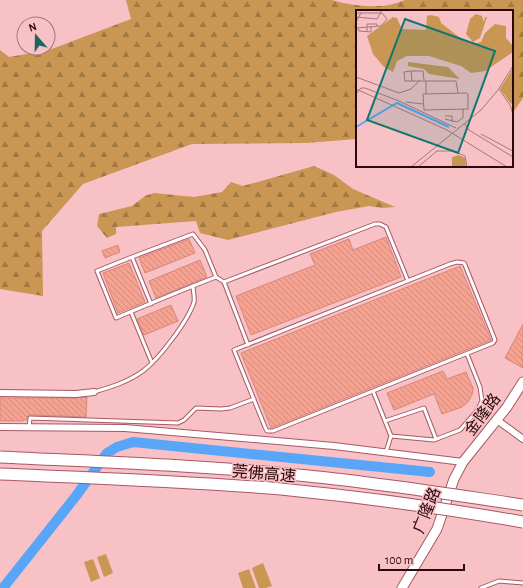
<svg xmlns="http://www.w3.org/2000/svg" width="523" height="588" viewBox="0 0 523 588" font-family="'Alegreya Sans','Noto Sans SC',sans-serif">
<defs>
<pattern id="forest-firs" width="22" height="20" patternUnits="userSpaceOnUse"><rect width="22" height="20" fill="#c99653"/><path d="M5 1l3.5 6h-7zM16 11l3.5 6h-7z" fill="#a37943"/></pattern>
<pattern id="building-back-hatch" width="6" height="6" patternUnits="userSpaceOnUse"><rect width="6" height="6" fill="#f7a290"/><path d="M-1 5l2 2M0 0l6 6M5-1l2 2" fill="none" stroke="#d48a7b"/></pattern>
</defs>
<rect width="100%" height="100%" fill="#f8c1c6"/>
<path fill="url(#forest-firs)" d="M126,0h206c15,5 41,8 57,5 5,-1 11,-3 16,-5h118v98l-11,16v-103h-155v128l-51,4 -114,1 -109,40 -41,47 1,65 -43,-7v-239l9,7 40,-7 82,-31z
M314,166l20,9 19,14 42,18 -13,1 -13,-2 -33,6 -108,28 -28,-7 -4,-12 -80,6v7l-9,4 -10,-12 2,-12 33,-8 13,-10 9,-3 40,4 28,-5 9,-10 12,4z"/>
<path fill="#c99653" d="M106,554l7,19 -9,4 -7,-20z
M93,559l7,19 -9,4 -7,-20z
M263,563l9,23 -6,2h-7l-7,-20z
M249,569l7,19h-13l-5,-15z"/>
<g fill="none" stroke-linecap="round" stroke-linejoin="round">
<path stroke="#59a6f9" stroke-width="10" d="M3,588l73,-92 31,-43 10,-6 16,-5 297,30"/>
</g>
<path fill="url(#building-back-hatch)" stroke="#da8777" d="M386,237l15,40 -150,58 -15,-39 79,-31 -5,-11 39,-15 4,11z
M189,239l6,14 -50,20 -6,-15z
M118,245l2,7 -15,6 -3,-7z
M200,260l7,17 -51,21 -7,-17z
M129,263l16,39 -27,11 -15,-40z
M460,266l31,74 -220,88 -30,-75z
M171,305l7,16 -34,14 -7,-16z
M523,324v31l-2,3 2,1v9l-18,-10z
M443,371l4,8 19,-7 7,16 -1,7 -4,7 -6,5 -20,7 -8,-20 -40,16 -7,-17z
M87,397l-1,20 -56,-2 -3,2v3h-4v1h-23v-23h76z"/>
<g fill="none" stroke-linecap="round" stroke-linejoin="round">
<g stroke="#a85863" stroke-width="5">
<path id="lane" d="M132,257l61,-23 12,16 11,27
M457,262l7,1 1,2 30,75 -2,3 -220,88h-6l-2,-4 -31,-77 216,-86z
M151,304l-19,-47 -35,14 19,47c33,-14 66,-28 100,-41l8,5
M131,312l21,51
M248,345l-24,-63 151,-58h5l6,3 22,54
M373,391l18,45 -5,16
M94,392c17,-5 34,-10 49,-21 16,-12 45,-50 51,-69 1,-5 -1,-11 -1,-16
M385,421l39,-13 12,31
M29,428l1,-10 148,5 6,-3 12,-12 25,1 9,-1 24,-9
M391,436l43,4 26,-10 17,-19 5,-10 -2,-14 -13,-33
M481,588l18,-7 24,2"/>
</g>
<g stroke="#a85863" stroke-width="8">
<path id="street" d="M0,393l76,1 18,-2
M497,420l26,19
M0,427l125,1 209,18 129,16"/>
</g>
<g stroke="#a85863" stroke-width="11">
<path id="secondary" d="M402,588l35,-59 17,-50 9,-17 44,-55 16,-25"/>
</g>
<use href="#lane" stroke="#fff" stroke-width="3"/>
<use href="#street" stroke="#fff" stroke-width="6"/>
<use href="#secondary" stroke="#fff" stroke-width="9"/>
<g stroke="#a85863" stroke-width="13" stroke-linecap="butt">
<path id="highway-bridge" d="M0,457c100,5 199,8 298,18 76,7 150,19 225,30
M0,474c94,4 187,7 281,15 81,8 162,19 242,33"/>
</g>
<use href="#highway-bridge" stroke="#fff" stroke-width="11"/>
</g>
<g text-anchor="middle" stroke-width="3" stroke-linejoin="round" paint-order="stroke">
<g font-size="16" fill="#28090f" stroke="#f8c1c6">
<text transform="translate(482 414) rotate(-53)" y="6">金隆路</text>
<text transform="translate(264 473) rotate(5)" y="6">莞佛高速</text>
<text transform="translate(426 510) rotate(-68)" y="6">广隆路</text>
</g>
</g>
<g transform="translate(356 10)">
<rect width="157" height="157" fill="#f8c1c6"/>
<path d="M75,5l8,2 2,6 23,18 8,3 9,-2 4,-9 10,-9 11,2v12l7,8v6l-28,19 -14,2 -10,-7 -32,-10h-22l-10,5 -4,11 -9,-5 -11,-13 -6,-18 26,-19 4,1 5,11 24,1 1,-14zM52,52l40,5 12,12 -31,-5 -5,-5 -16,-3zM157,58v33l-2,3 -11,-15z" fill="#c99653"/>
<path d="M120,4l6,2 2,6 1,-5h2l-7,21 -7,4 -7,-8 4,-15zM103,145l6,3 1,9h-14v-10z" fill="#c99653"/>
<path fill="none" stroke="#59a6f9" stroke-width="2" d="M0,117l41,-24 52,24"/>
<path fill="none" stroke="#a5777d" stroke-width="1" d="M0,3h5l-5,9M0,7l21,2 5,-9M0,18l25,-2 6,-7 -5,-6h-21M2,18l1,3 12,1v-6M11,22v-8h10v2M55,61h12l1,9M0,67l43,16 12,-4 9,-9M56,71l-1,-10 -7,1 1,9h21M0,79l91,41 60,37M143,79l11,16 3,9M110,83l2,1v15l-44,1 -1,-16zM0,84l5,-6h4l34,13 57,27M70,84v-13h30l2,12M50,92l17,2M89,106h7v6M89,109l12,3 6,-4v-9M108,113l5,7 44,27M125,124l32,17M55,157l70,-57 17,-20 15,-24M62,157l19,-16h17l11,5 2,11"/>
<path fill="#0f766e" fill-opacity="0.15" stroke="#0f766e" stroke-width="2" d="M49,9l90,32 -37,102 -91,-33z"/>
<rect width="157" height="157" fill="none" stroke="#28090f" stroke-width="2"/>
</g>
<g transform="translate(36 36) rotate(340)"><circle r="19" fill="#f8c1c6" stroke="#a5777d"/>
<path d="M0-3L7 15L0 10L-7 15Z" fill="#196664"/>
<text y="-6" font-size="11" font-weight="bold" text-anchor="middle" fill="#28090f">N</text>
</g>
<path d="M379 564v6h85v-6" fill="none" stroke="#28090f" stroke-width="2"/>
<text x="385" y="564" font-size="12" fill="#28090f" stroke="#f8c1c6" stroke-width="3" paint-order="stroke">100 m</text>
</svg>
